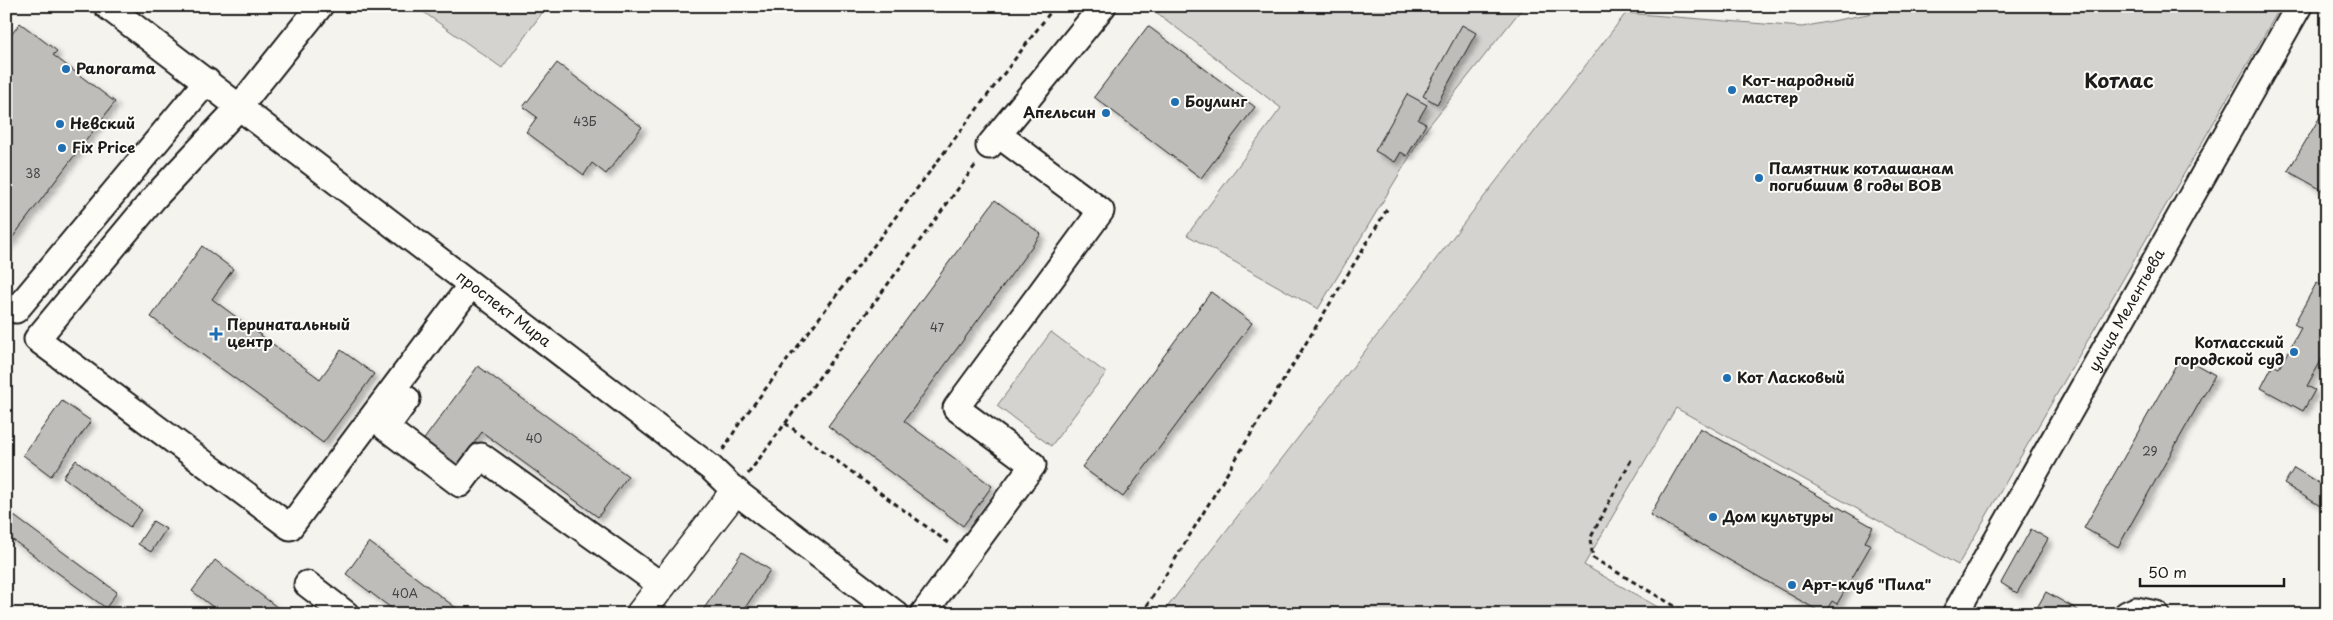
<svg xmlns="http://www.w3.org/2000/svg" width="2333" height="620" viewBox="0 0 2333 620" font-family="'Playpen Sans',sans-serif">
<defs>
<filter id="shadow"><feDropShadow dx="4.5" dy="4.5" stdDeviation="2.5" flood-color="#0004"/></filter>
</defs>
<rect width="100%" height="100%" fill="#f4f3ee"/>
<filter id="ink" filterUnits="userSpaceOnUse"><feTurbulence type="fractalNoise" baseFrequency=".02" numOctaves="2"/><feDisplacementMap in="SourceGraphic" scale="10" xChannelSelector="R" yChannelSelector="G"/><feConvolveMatrix kernelMatrix="1 2 1 2 8 2 1 2 1" color-interpolation-filters="sRGB"/></filter>
<g filter="url(#ink)">
<path fill="#d4d3cf" stroke="#787876" d="M415,6h132l-45,62z
M1148,6h376l-97,122 -109,181 -131,-74 94,-127z
M2039,6h242l-323,559 -282,-157 -92,157 86,49h-508l464,-601 176,14 96,-19z
M1051,332l55,41 -55,73 -54,-40z"/>
<path fill="#bebdba" stroke="#1c1c1c" filter="url(#shadow)" d="M20,23l37,28 -4,4 62,47 -109,144v-204z
M1462,25l14,8 -39,71 -14,-8z
M1148,26l107,81 -54,71 -107,-81z
M557,63l85,64 -36,47 -14,-11 -8,12 -58,-43 11,-15 -14,-10z
M1407,94l20,11 -9,15 8,4 -19,32 -6,-4 -6,10 -20,-11z
M2327,105v77l-5,8 -34,-19z
M995,200l46,34 -137,187 88,65 -29,40 -135,-100z
M202,246l31,23 -21,30 108,80 21,-29 33,24 -51,69 -172,-126z
M2317,282l8,4 2,-4v68l-20,36 8,4 -12,21 -42,-23 12,-23 6,3 22,-40 -7,-4z
M1211,292l41,31 -129,174 -41,-30z
M2181,356l34,19 -97,172 -34,-19z
M478,366l150,110 -30,41 -116,-85 -29,39 -34,-25z
M62,401l29,20 -40,55 -28,-21z
M1700,428l173,99 -8,15 6,3 -34,59 -5,-3 -8,13 -174,-99z
M76,460l66,50 -12,17 -67,-50z
M2294,468l33,20v22l-43,-26z
M6,510l111,82 -11,16 -100,-73z
M153,521l13,8 -15,23 -13,-8z
M2031,529l17,10 -31,54 -16,-10z
M369,542l95,72h-65l-53,-40z
M742,552l28,18 -29,44h-33l-5,-4z
M215,560l71,54h-64l-30,-23z
M2046,592l32,18 -2,4 -42,-1z"/>
<g fill="none" stroke-linecap="round" stroke-linejoin="round">
<g stroke="#1c1c1c" stroke-width="29">
<g id="minor">
<path id="s1" d="M107,6l604,462 24,23 161,123"/>
<path d="M320,6l-80,100 -86,92 -117,141 253,188 181,-242"/>
<path d="M989,146l114,-140"/>
<path d="M16,310l191,-229"/>
<path d="M407,399l-21,29 74,56 21,-28 180,129"/>
<path d="M307,584l39,30"/>
<path d="M923,614l110,-149 -77,-57 145,-197 -101,-75"/>
<path id="s2" d="M1955,614l344,-608"/>
<path d="M2127,614l9,-4 20,4"/>
</g>
</g>
<g stroke="#1c1c1c" stroke-width="31">
<path id="major" d="M640,614l95,-123"/>
</g>
<path stroke="#1c1c1c" stroke-width="3" stroke-dasharray="5 4" stroke-linecap="butt" d="M2319,9l8,5
M785,423l165,121
M723,450l16,-26 316,-418
M1631,460l-41,79 3,19 95,56
M748,474l229,-311
M1142,614l247,-408"/>
<use href="#minor" stroke="#fdfcf7" stroke-width="25"/>
<use href="#major" stroke="#fdfcf7" stroke-width="28"/>
</g>
</g>
<g fill="#1f6fb2" stroke="#fdfcf7" stroke-width="2">
<circle cx="66" cy="69" r="5"/>
<circle cx="1732" cy="90" r="5"/>
<circle cx="1175" cy="102" r="5"/>
<circle cx="1106" cy="113" r="5"/>
<circle cx="60" cy="124" r="5"/>
<circle cx="62" cy="148" r="5"/>
<circle cx="1759" cy="178" r="5"/>
<path d="M213.5 326.5h5v5h5v5h-5v5h-5v-5h-5v-5h5z"/>
<circle cx="2294" cy="352" r="5"/>
<circle cx="1727" cy="378" r="5"/>
<circle cx="1713" cy="517" r="5"/>
<circle cx="1792" cy="585" r="5"/>
</g>
<g text-anchor="middle" stroke-width="4" stroke-linejoin="round" paint-order="stroke">
<g font-size="12" fill="#444">
<text x="585" y="126">43Б</text>
<text x="33" y="178">38</text>
<text x="937" y="332">47</text>
<text x="534" y="443">40</text>
<text x="2150" y="456">29</text>
<text x="405" y="598">40А</text>
</g>
<g font-size="15" font-weight="bold" fill="#1c1c1c" stroke="#fdfcf7" text-anchor="start">
<text x="76" y="74">Panorama</text>
<text x="1742" y="86">Кот-народный<tspan x="1742" dy="17">мастер</tspan></text>
<text x="1185" y="107">Боулинг</text>
<text x="1096" y="118" text-anchor="end">Апельсин</text>
<text x="70" y="129">Невский</text>
<text x="72" y="153">Fix Price</text>
<text x="1769" y="174">Памятник котлашанам<tspan x="1769" dy="17">погибшим в годы ВОВ</tspan></text>
<text x="227" y="330">Перинатальный<tspan x="227" dy="17">центр</tspan></text>
<text x="2284" y="348" text-anchor="end">Котласский<tspan x="2284" dy="17">городской суд</tspan></text>
<text x="1737" y="383">Кот Ласковый</text>
<text x="1723" y="522">Дом культуры</text>
<text x="1802" y="590">Арт-клуб "Пила"</text>
</g>
<g font-size="15" fill="#1c1c1c" stroke="#fdfcf7">
<text dy="5" stroke="none"><textPath href="#s1" startOffset="499">проспект Мира</textPath></text>
<text dy="5" stroke="none"><textPath href="#s2" startOffset="349">улица Мелентьева</textPath></text>
</g>
<g font-size="20" font-weight="bold" fill="#1c1c1c" stroke="#fdfcf7">
<text x="2119" y="88">Котлас</text>
</g>
</g>
<rect width="2333" height="620" fill="none" stroke="#fdfcf7" stroke-width="25"/>
<rect x="12" y="12" width="2308" height="595" fill="none" stroke="#1c1c1c" stroke-width="2" filter="url(#ink)"/>
<path d="M2140 578v8h144v-8" fill="none" stroke="#1c1c1c" stroke-width="2.5"/>
<text x="2148" y="578" font-size="15" fill="#1c1c1c" stroke="#fdfcf7" stroke-width="4" paint-order="stroke">50 m</text>
</svg>
